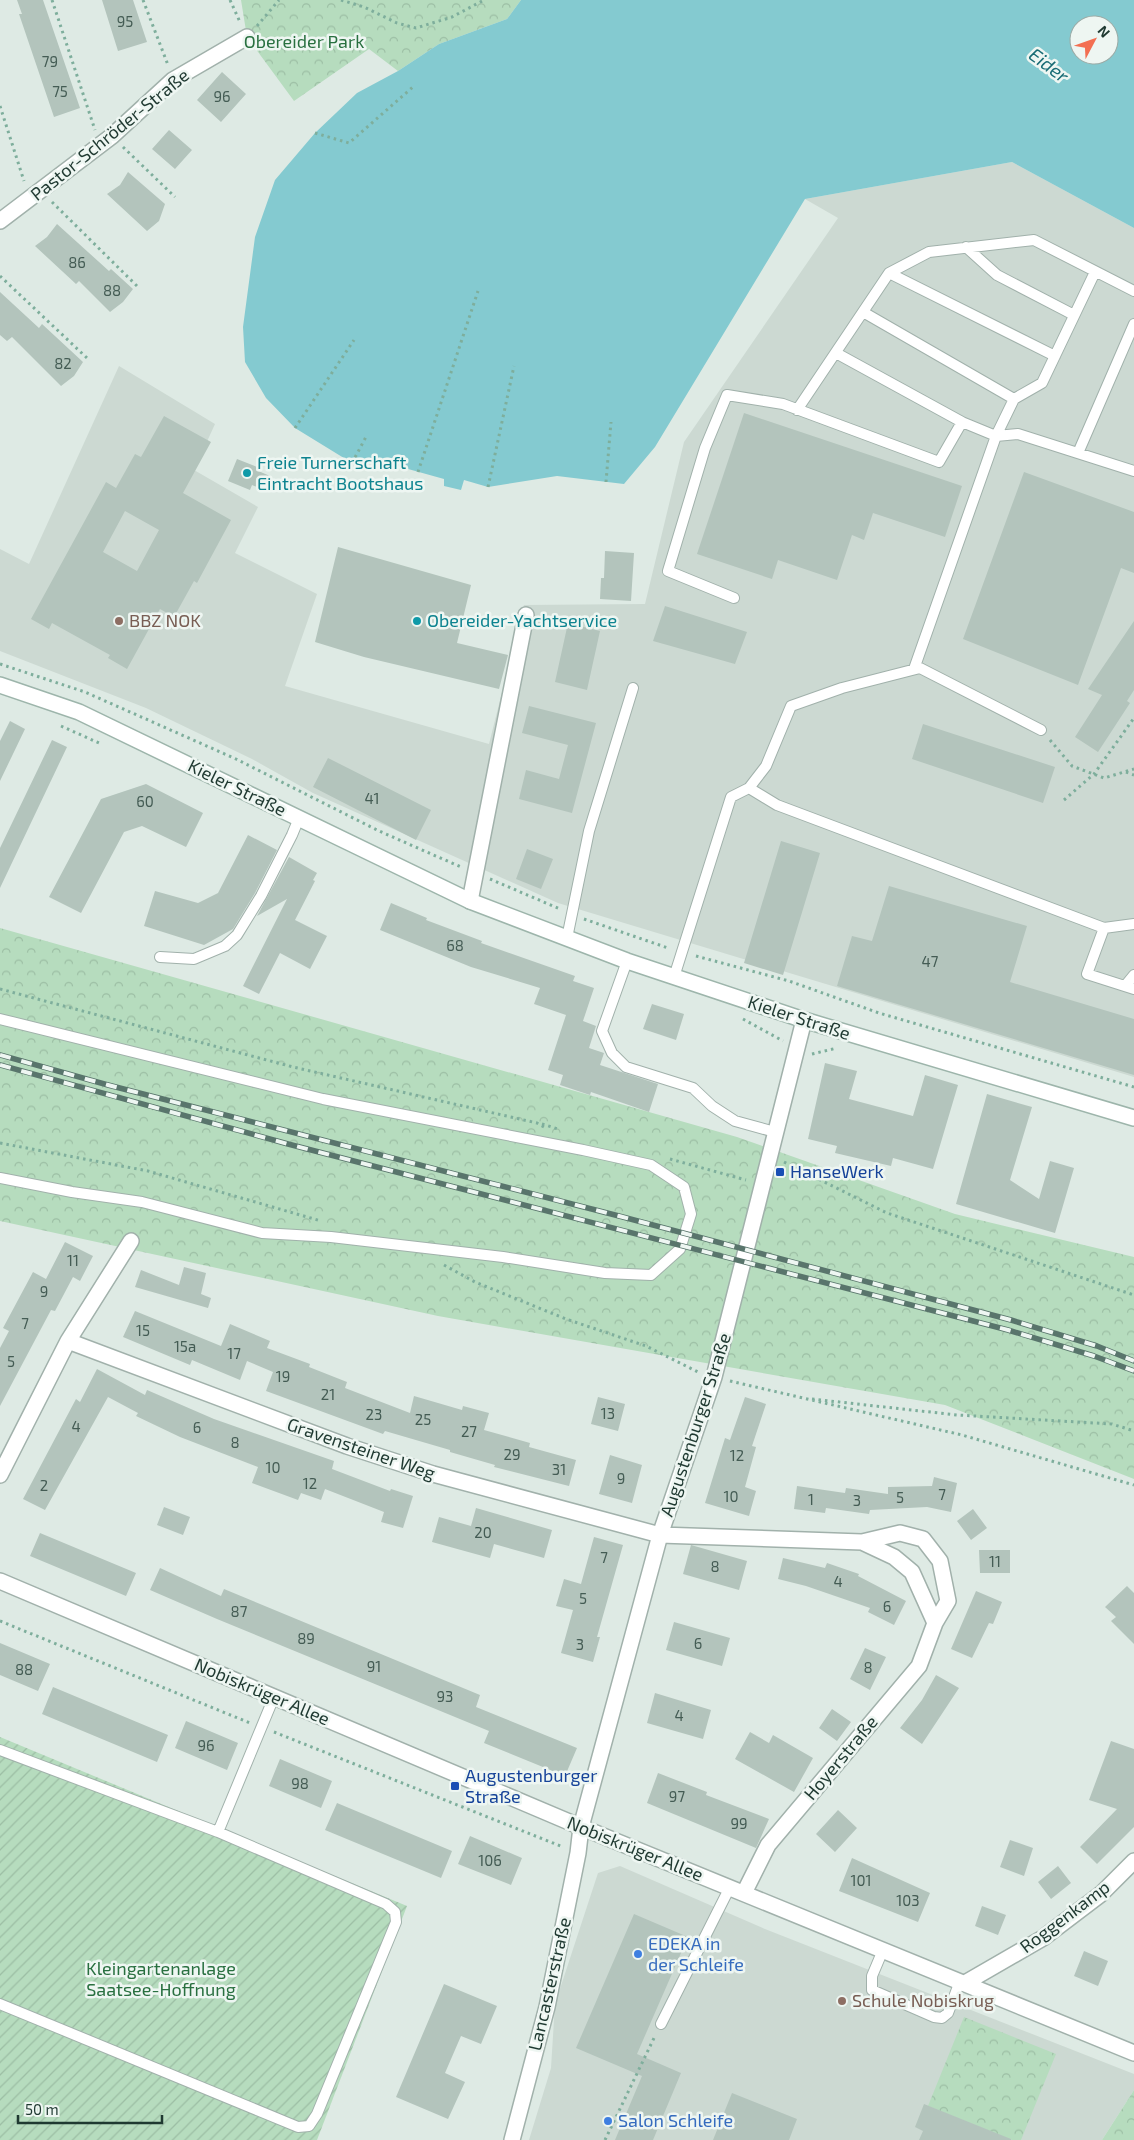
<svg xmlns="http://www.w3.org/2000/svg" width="1134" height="2140" viewBox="0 0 1134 2140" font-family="'Exo 2',sans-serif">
<defs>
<pattern id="forest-crowns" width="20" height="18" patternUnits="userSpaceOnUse" patternTransform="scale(1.25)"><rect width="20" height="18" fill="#b6dcbe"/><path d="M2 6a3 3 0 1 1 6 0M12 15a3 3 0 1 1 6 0" fill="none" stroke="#9cbea4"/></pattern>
<pattern id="garden-furrows" width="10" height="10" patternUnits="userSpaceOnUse" patternTransform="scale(1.25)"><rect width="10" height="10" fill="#b6dcbe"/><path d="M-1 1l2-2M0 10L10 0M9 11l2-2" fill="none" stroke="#9cbea4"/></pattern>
</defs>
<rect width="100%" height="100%" fill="#deeae4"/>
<path fill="#ccd9d2" d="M1012,162l122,66v849l-576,-174 -245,-110 -61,-34 -106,-51 -146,-57v-102l29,15 90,-198 96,58 -21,46 64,37 -23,46 82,41 -32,92 204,58 35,-139 121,-1 39,-162 154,-224 -33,-19z
M620,1866l145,63 369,145v16l-32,50h-573l22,-72 4,-64 43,-131z"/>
<path fill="url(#forest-crowns)" d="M241,0h280l-14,19 -68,25 -41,27 -29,-22 -75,52 -47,-64z
M0,928l737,209 218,77 179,43v222l-189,-74 -507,-89 -438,-95z
M964,2017l92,37 -35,86h-9l-84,-34z
M1134,2090v50h-32z"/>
<path fill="url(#garden-furrows)" d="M0,1737l407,169 -90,234h-317z"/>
<path fill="#84cad0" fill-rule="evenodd" d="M521,0h613v228l-122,-66 -207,37 -150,248 -31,37 -67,-8 -69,11 -24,-7 -3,10 -17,-4v-7l-61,-17 -31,1 -57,-35 -29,-30 -21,-36 -2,-35 12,-90 20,-57 40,-47 42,-40 41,-22 41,-27 68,-25zM1079,25h30v30h-30z"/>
<path fill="#b3c4bc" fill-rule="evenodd" d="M17,0h26l37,108 -26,9 -35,-103h3z
M102,0h31l14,42 -29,9z
M222,72l24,22 -25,28 -24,-22z
M169,130l23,20 -17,19 -23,-20z
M128,172l37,32 -6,17 -12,10 -40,-37 13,-9z
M57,224l52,47 2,-2 22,20 -10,13 -13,10 -31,-31 -3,3 -41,-38 12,-9z
M0,292l39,36 3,-4 41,38 -9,14 -13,10 -49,-49 -5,4 -7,-6z
M744,413l218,73 -17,51 -72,-24 -9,27 -12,-5 -15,45 -59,-20 -6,19 -75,-25z
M164,416l47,26 -28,51 48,27 -34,63 -3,-2 -20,36 -14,-8 -33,60 -19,-11 2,-3 -58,-32 -3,6 -18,-10 75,-137 10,6 19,-34 6,3zM125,511l34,19 -22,41 -34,-19z
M237,459l20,8 -1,3 14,6 -6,14 -12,-5 -2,5 -22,-9z
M1024,472l110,40v61l-13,-5 -43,117 -115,-46z
M338,547l133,38 -14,58 51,12 -9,34 -135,-32 -49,-15z
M605,551l29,2 -3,48 -31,-2 1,-21h3z
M665,606l82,26 -12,32 -82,-23z
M1134,621v69l-7,11 3,2 -32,49 -23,-15 27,-42 -14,-6z
M568,623l32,8 -13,59 -32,-8z
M529,706l67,17 -24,90 -53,-14 7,-29 33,9 9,-34 -46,-12z
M10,721l15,8 -25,52v-40z
M923,724l132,43 -12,36 -131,-44z
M52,740l15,7 -67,141v-40z
M328,758l103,52 -15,30 -103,-53z
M146,784l57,29 -17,34 -44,-21 -18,6 -43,81 -32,-16 52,-98z
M248,835l29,15 -22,43 -22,36 -29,16 -60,-19 11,-35 43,12 20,-10z
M781,841l39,12 -37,122 -39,-12z
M527,849l26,10 -12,30 -25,-10z
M289,857l28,16 -4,7 2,1 -20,39 32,16 -17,33 -30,-16 -21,41 -16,-8 44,-87 -30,17z
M889,886l138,40 -17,56 124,37v56l-297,-89 15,-50 20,5z
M391,903l36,15 -1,2 56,21 -1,2 94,33 -2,5 21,7 -11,33 13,5 -7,22 15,5 -4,12 58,19 -9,28 -58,-20 -1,3 -30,-10 3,-10 -15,-5 18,-55 -32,-11 6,-16 -69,-21 -91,-37z
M652,1004l32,10 -8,26 -33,-11z
M825,1063l32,8 -8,28 64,17 12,-41 33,10 -25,84 -40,-11 -2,8 -56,-13 2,-7 -29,-7z
M987,1094l45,13 -22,73 29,19 11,-38 24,7 -19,65 -99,-29z
M65,1242l28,14 -13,25 -7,-4 -18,34 -4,-1 -51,96v-58l9,-17 -6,-3 30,-56 13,7z
M184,1267l22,6 -5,21 10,4 -3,10 -73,-21 6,-17 38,15z
M135,1311l86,35 9,-22 40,17 -3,7 43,16 -1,3 38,15 -2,6 65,25 4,-17 48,14 1,-4 26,7 -5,17 46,13 -1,4 47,13 -7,26 -75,-19 1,-2 -45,-13v-2l-65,-19 -2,3 -117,-43 7,-19 -26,-11 -7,19 -48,-20 -2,5 -67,-28z
M97,1369l48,26 2,-5 67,29 120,42 -2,8 58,22 1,-2 22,7 -10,32 -22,-6 3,-10 -59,-23 -4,11 -20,-7 -3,7 -46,-17 6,-16 -78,-30 -44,-21 2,-3 -30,-16 -63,113 -22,-11 53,-100 4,3z
M598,1397l27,7 -7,27 -27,-7z
M745,1397l21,7 -14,42 4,1 -11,40 11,4 -7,25 -44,-13 20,-65 5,2z
M610,1455l32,10 -10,38 -33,-9z
M934,1477l23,6 -6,29 -24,-5 -57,3 -1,4 -43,-6 -1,5 -31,-4 3,-23 48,7 1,-5 42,6v-7l44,-1z
M164,1507l26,10 -7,18 -26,-10z
M476,1508l76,22 -8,28 -50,-14 -4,14 -58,-16 7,-25 32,9z
M973,1509l14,19 -16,12 -14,-19z
M40,1533l96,40 -10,23 -96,-40z
M594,1537l29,8 -26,92h3l-7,25 -32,-9 12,-43 -17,-4 8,-27 17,5z
M691,1545l56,16 -8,29 -56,-16z
M979,1550h31v23h-30z
M783,1558l42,10 2,-5 32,11 -1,2 48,25 -12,24 -26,-13 2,-4 -64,-22 -28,-7z
M160,1568l61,28 3,-7 256,106 -4,12 101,41 -12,28 -81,-33 5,-12 -272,-112 -67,-29z
M1127,1586l7,7v51l-23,-23 5,-4 -11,-10z
M976,1591l26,11 -9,22 -4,-1 -17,35 -21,-9z
M674,1622l56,16 -8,28 -56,-16z
M0,1643l50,21 -12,27 -38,-16z
M865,1648l21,9 -16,33 -20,-11z
M936,1675l23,13 -37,56 -22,-16 22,-28z
M53,1687l115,48 -11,27 -115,-48z
M655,1693l56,17 -8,29 -56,-16z
M832,1709l19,13 -14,19 -18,-13z
M186,1721l52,22 -11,27 -52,-22z
M750,1732l19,11 4,-8 40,23 -19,34 -59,-33z
M1111,1741l23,8v78l-37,37 -17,-17 37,-38 -28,-9z
M280,1759l52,22 -11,27 -52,-22z
M658,1773l49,19 -1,3 63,24 -13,29 -109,-45z
M337,1803l115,48 -11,27 -116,-48z
M838,1810l19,18 -22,24 -19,-18z
M470,1836l52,22 -11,27 -53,-21z
M1010,1840l23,8 -9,28 -24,-9z
M852,1858l78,35 -12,29 -79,-31z
M1058,1866l13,17 -20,16 -13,-17z
M982,1906l24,9 -8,20 -23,-9z
M634,1914l54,23 -51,117 44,19 -28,67h-38l27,-64 -66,-28z
M1084,1951l24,10 -10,25 -24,-10z
M444,1984l53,22 -16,38 -20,-8 -16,37 20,9 -17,37 -52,-22z
M732,2093l65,26 -8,21h-76z
M924,2104l87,35v1h-92l4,-9 -8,-4z"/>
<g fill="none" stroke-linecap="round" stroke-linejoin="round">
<g stroke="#a1b1ab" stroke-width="12">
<path id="service" d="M966,247l31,28 77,40
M889,273l166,83
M863,312l151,87
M836,353l126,69
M797,410l92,-137 40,-21 105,-12 100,51
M1078,453l56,-129
M734,598l-66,-27 37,-123 22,-53 56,9 156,58 23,-40 34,14 18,-37 28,-16 53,-111
M914,669l82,-233 22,-2 116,37
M749,788l28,17 327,123 -17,46 47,15
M1104,928l30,-4
M567,938l22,-107 44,-143
M160,957l34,2 31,-13 12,-11 24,-39 31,-61 7,-17
M627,961l-25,70 10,22 14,14 67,21 19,18 23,15 40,11
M674,977l57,-180 18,-9 17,-22 25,-60 51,-18 78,-20 121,62
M1125,986l9,-11
M0,1019l323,80 260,51 68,15 33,22 7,27 -11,35 -29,26 -46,-2 -102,-16 -172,-20 -69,-4 -120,-31 -70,-10 -72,-14
M0,1750l218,82 168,72 9,8 1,10 -79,192 -8,12 -11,1 -298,-123
M218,1832l56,-135
M883,1950l-11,26v14l62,27 8,1 6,-5 12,-32
M661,2024l69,-137"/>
</g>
<g stroke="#a1b1ab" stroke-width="18">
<path id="minor" d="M0,221l112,-85 61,-56 74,-43
M470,901l56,-286
M68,1341l63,-100
M0,1475l68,-134 279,105 86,28 227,61 202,7 38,-9 23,6 17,22 8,40 -13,22 -16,43 -151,179 -24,48
M862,1542l32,15 18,15 23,51
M0,1581l581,246 553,226
M965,1983l78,-45 58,-44 33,-33
M512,2140l35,-133 31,-154 3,-26 79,-292 54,-158 90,-357"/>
</g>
<g stroke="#9db5ab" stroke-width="18">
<path id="secondary" d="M0,685l79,27 391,189 157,60 177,59 330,98"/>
</g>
<path stroke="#7eae9c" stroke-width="3" stroke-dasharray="2.5 4" stroke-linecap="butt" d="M52,0l43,130
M143,0l25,65
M230,0l10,22
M341,0l23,7 33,16 19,5 36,-11 32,-17
M257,26l22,-26
M0,106l24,75
M315,133l34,10 65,-57
M123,147l52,50
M52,202l87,86
M0,276l87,82
M295,428l59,-88
M352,463l15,-28
M418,472l60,-181
M606,482l5,-60
M488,487l26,-121
M0,664l85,28 151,67 143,72 82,36
M61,726l38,17
M1050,740l22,26 32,12 30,-9
M1126,772l8,3
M1064,800l30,-26 40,-56
M490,879l70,30
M584,919l84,29
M696,956l93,25 90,32 255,74
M0,989l293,78 244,56 7,4
M743,1019l40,22
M812,1054l25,-6
M542,1124l16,5
M0,1143l148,28 173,50
M670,1159l76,21
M784,1162l103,51 247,82
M444,1265l31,17 91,37 80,27 52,26
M730,1381l232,54 172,50
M812,1399l145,16 155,9 22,7
M0,1621l250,102
M274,1732l289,115
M605,2140l50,-104"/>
<use href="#service" stroke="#fff" stroke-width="10"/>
<use href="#minor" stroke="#fff" stroke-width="15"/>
<use href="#secondary" stroke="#fff" stroke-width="15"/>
<g stroke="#59756c" stroke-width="5.5">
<path id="rail" d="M0,1055l108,30 511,131 392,104 86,26 37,15
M0,1065l288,79 720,186 86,26 40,15"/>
</g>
<use href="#rail" stroke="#eef6f2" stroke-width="4" stroke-dasharray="11" stroke-linecap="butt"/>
</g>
<g fill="#0f9aa8" stroke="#eef6f2" stroke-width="2">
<circle cx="247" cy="473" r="5"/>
<circle cx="417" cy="621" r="5"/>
</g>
<g fill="#8d6e63" stroke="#eef6f2" stroke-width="2">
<circle cx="119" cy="621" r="5"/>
<circle cx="842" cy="2001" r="5"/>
</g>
<g fill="#1a4fb4" stroke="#eef6f2" stroke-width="2">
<rect x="775" y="1167" width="10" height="10" rx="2.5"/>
<rect x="450" y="1781" width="10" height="10" rx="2.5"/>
</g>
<g fill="#3f7fe0" stroke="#eef6f2" stroke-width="2">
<circle cx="638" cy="1954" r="5"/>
<circle cx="608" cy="2121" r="5"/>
</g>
<g text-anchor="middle" stroke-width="5" stroke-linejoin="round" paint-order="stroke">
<g font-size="15" fill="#445c54">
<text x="125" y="27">95</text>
<text x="50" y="67">79</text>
<text x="60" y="97">75</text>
<text x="222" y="102">96</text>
<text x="77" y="268">86</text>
<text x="112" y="296">88</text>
<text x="63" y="369">82</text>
<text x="372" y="804">41</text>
<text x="145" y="807">60</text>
<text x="455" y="951">68</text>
<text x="930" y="967">47</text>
<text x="73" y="1266">11</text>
<text x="44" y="1297">9</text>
<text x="25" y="1329">7</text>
<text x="143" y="1336">15</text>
<text x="185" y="1352">15a</text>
<text x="234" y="1359">17</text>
<text x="11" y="1367">5</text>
<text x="283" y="1382">19</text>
<text x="328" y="1400">21</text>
<text x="608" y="1419">13</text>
<text x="374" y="1420">23</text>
<text x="423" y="1425">25</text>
<text x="76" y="1432">4</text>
<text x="197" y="1433">6</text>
<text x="469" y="1437">27</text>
<text x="235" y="1448">8</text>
<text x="512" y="1460">29</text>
<text x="737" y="1461">12</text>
<text x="273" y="1473">10</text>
<text x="559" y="1475">31</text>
<text x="621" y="1484">9</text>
<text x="310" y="1489">12</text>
<text x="44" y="1491">2</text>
<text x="942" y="1500">7</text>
<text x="731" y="1502">10</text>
<text x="900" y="1503">5</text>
<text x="811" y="1505">1</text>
<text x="857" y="1506">3</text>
<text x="483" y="1538">20</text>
<text x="604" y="1563">7</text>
<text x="995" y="1567">11</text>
<text x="715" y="1572">8</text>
<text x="838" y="1587">4</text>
<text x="583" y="1604">5</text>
<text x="887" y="1612">6</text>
<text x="239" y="1617">87</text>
<text x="306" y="1644">89</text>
<text x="698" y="1649">6</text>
<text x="580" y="1650">3</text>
<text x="374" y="1672">91</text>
<text x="868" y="1673">8</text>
<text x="24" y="1675">88</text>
<text x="445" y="1702">93</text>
<text x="679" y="1721">4</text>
<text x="206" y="1751">96</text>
<text x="300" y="1789">98</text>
<text x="677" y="1802">97</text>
<text x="739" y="1829">99</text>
<text x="490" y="1866">106</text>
<text x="861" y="1886">101</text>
<text x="908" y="1906">103</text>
</g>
<g font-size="18" fill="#297040" stroke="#eef6f2">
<text x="304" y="48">Obereider Park</text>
<text x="161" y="1975">Kleingartenanlage<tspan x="161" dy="21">Saatsee-Hoffnung</tspan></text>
</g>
<g font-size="18" fill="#1f3931" stroke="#eef6f2">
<text transform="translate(110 135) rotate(-39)" y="6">Pastor-Schröder-Straße</text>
<text transform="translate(237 788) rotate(26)" y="6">Kieler Straße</text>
<text transform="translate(799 1018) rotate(18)" y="6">Kieler Straße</text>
<text transform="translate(696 1425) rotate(-72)" y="6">Augustenburger Straße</text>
<text transform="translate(361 1449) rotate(19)" y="6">Gravensteiner Weg</text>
<text transform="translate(262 1692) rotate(23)" y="6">Nobiskrüger Allee</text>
<text transform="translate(841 1758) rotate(-50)" y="6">Hoyerstraße</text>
<text transform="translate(635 1849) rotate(22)" y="6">Nobiskrüger Allee</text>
<text transform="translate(1065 1917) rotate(-37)" y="6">Roggenkamp</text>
<text transform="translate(550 1984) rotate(-77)" y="6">Lancasterstraße</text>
</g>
<g font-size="18" fill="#0d838f" stroke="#eef6f2" text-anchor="start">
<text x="257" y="469">Freie Turnerschaft<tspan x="257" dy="21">Eintracht Bootshaus</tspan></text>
<text x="427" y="627">Obereider-Yachtservice</text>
</g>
<g font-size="18" fill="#785e54" stroke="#eef6f2" text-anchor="start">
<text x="129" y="627">BBZ NOK</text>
<text x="852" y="2007">Schule Nobiskrug</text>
</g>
<g font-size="18" fill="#164399" stroke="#eef6f2" text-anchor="start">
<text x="790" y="1178">HanseWerk</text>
<text x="465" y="1782">Augustenburger<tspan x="465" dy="21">Straße</tspan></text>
</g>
<g font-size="18" fill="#366cbe" stroke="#eef6f2" text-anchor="start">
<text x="648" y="1950">EDEKA in<tspan x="648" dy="21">der Schleife</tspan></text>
<text x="618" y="2127">Salon Schleife</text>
</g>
<g font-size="19" font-style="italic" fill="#196c75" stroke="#eef6f2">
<text transform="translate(1049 65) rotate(37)" y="7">Eider</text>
</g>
</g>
<g transform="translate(1094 40) rotate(49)"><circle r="24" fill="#eef6f2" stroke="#9baaa5"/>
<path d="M0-4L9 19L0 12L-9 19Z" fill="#f36f52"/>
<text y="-8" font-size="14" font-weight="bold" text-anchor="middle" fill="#1f3931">N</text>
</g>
<path d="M18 2115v8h144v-8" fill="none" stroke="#1f3931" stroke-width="2.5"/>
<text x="25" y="2115" font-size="15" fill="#1f3931" stroke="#eef6f2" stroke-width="4" paint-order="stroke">50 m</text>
</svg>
